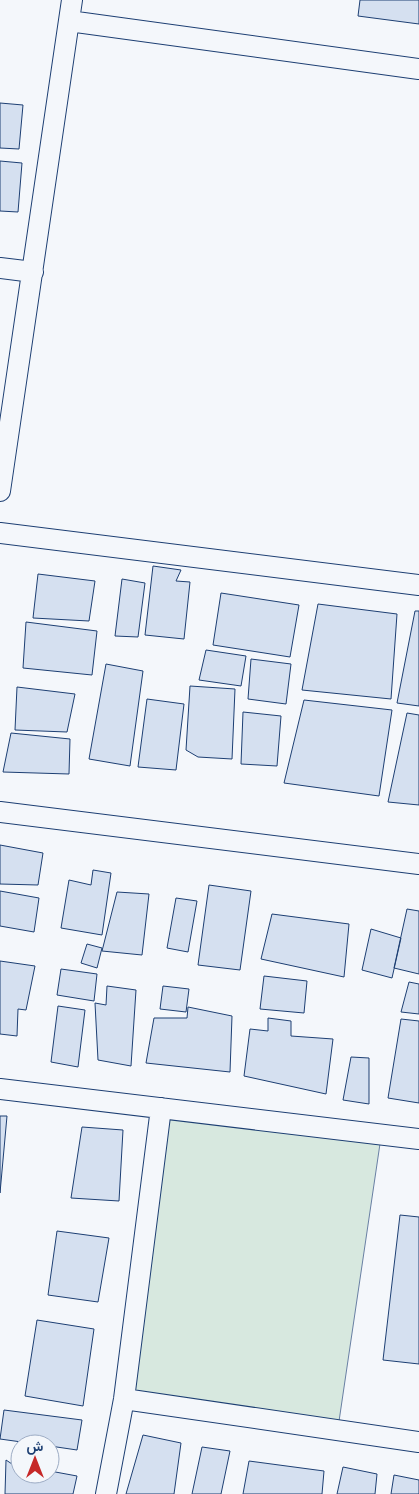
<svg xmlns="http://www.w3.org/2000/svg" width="419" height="1494" viewBox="0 0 419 1494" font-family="'Noto Sans',Vazirmatn,sans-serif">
<rect width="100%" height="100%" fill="#f4f7fb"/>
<path fill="#d7e8df" stroke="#687fa3" d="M162,1109l219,28 -43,291 -213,-30z"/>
<path fill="#d5e0f0" stroke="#1d3f73" d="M360,0h59v24l-61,-8z
M0,103l23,2 -4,44 -19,-1z
M0,161l22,2 -4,49 -18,-1z
M153,566l28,4 -5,11 14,1 -6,57 -39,-4z
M38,574l57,7 -6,40 -56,-3z
M122,579l23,4 -7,54 -23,-1z
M221,593l78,12 -9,52 -77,-12z
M318,604l79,10 -6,85 -89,-9z
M415,611h4v95l-22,-3z
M26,622l71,9 -5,44 -69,-7z
M206,650l40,6 -5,30 -42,-6z
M251,659l40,5 -5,40 -38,-5z
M106,664l37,7 -13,95 -41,-7z
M190,686l45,3 -3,70 -34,-2 -12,-7z
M17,687l58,7 -8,38 -52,-2z
M147,699l37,5 -8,66 -38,-3z
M304,700l88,10 -13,86 -95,-13z
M243,712l38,4 -4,50 -36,-2z
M407,713l12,2v90l-31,-3z
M11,733l59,6 -1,35 -66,-2z
M0,845l43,8 -5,32 -38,-1z
M93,870l18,3 -9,62 -41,-7 8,-48 22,5z
M209,885l42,6 -11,79 -42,-5z
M0,891l39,7 -5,34 -34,-6z
M117,892l32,2 -7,61 -40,-4z
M176,898l21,3 -9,51 -21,-4z
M407,909l12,2v63l-25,-6z
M272,914l77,10 -5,53 -83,-18z
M371,929l30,9 -9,40 -30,-8z
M87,944l15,4 -5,20 -16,-5z
M0,961l35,5 -9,44 -8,-1 -1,27 -17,-2z
M61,969l36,5 -3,27 -37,-6z
M264,976l43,5 -3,32 -44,-4z
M409,982l10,2v30l-18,-2z
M107,986l29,4 -5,76 -33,-6 -3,-57 11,2z
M163,986l26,3 -3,23 -26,-3z
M58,1006l27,4 -7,57 -27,-5z
M188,1007l44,9 -2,56 -84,-9 8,-45h33z
M268,1018l23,3v15l42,3 -7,55 -82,-18 6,-47 18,2z
M401,1019l18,2v82l-31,-5z
M351,1057l18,1v46l-26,-4z
M0,1116h7l-7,77z
M82,1127l41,3 -4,71 -48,-3z
M400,1215l19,2v147l-36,-4z
M57,1231l52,7 -11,64 -50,-7z
M37,1320l57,9 -11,77 -58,-10z
M4,1410l78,10 -5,30 -27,-4v-2h-14l-36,-5z
M143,1435l38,8 -7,51h-48z
M202,1447l28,4 -9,43h-29z
M6,1460l6,4 8,1v9h30v-3l27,5 -4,18h-68z
M249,1461l75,10 -2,23h-79z
M343,1467l34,7 -2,20h-38z
M394,1475l25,5v14h-28z"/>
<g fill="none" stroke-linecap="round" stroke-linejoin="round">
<g stroke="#1d3f73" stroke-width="22">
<path id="minor" d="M69,21l350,48
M0,268l33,4
M0,491l72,-491
M0,533l419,52
M0,812l419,52
M0,1089l419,50
M124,1399l295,43
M106,1494l18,-95 37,-291"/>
</g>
<use href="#minor" stroke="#f4f7fb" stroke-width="20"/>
</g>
<g transform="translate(35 1459)"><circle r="24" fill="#f4f7fb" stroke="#9eadc5"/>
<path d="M0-4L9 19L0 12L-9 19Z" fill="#c62828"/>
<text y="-8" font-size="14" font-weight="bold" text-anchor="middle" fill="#1d3f73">ش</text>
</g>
</svg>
